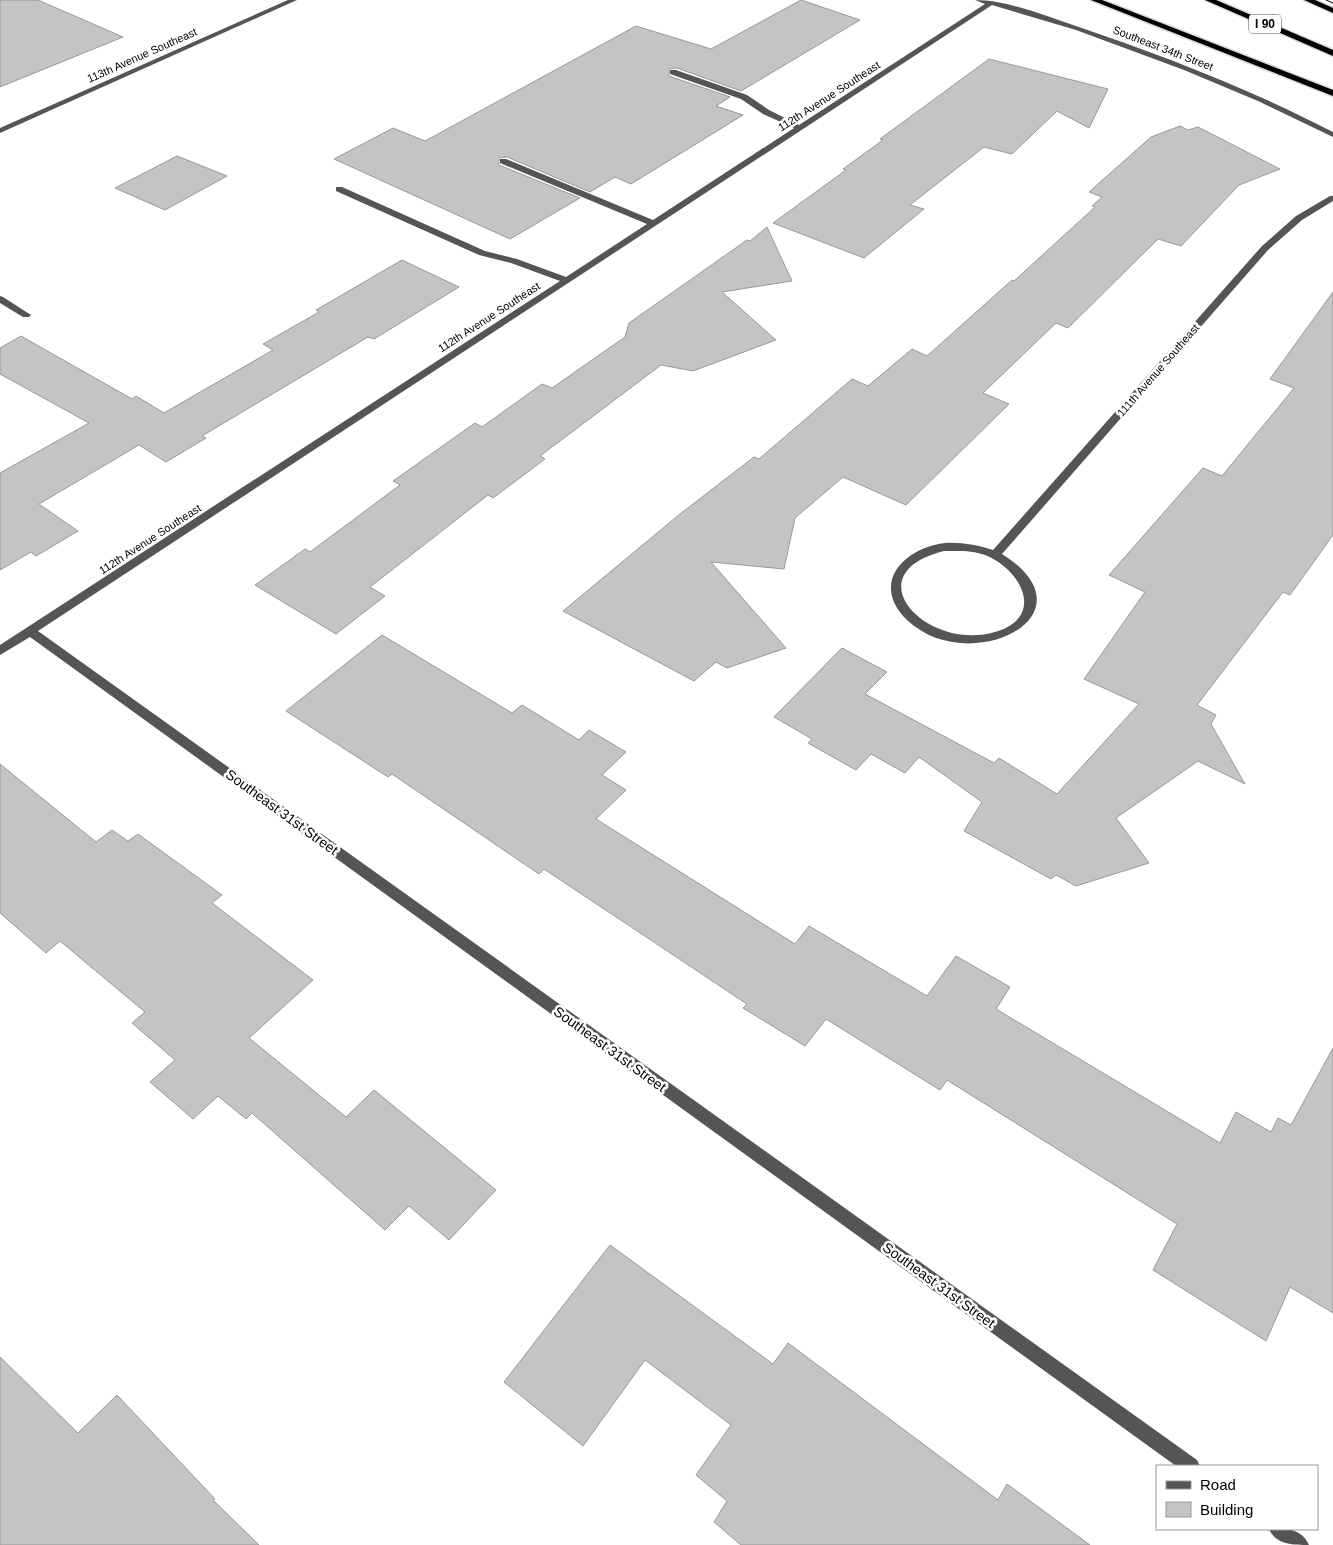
<svg xmlns="http://www.w3.org/2000/svg" width="1333" height="1545" viewBox="0 0 1333 1545" font-family="Arial,sans-serif">
<rect width="100%" height="100%" fill="#fff"/>
<path fill="#c4c4c4" stroke="#999" d="M0,0h38l85,37 -123,50z
M801,0l59,20 -119,71 -64,-23 -8,1v7l61,21 -14,9 27,9 -112,69 -16,-7 -25,15 -83,-35 -8,1v7l81,33 -70,41 -176,-80 59,-31 32,13 211,-115 75,23z
M989,59l119,30 -19,39 -32,-17 -45,43 -28,-7 -74,58 14,4 -60,49 -91,-35 73,-53 -3,-1 40,-29 -3,-1z
M1180,126l8,4 10,-3 82,42 -41,16 -58,61 -23,-7 -90,89 -12,-5 -73,70 26,11 -103,101 -63,-28 -48,41 -11,51 -73,-7 75,86 -59,20 -11,-6 -22,19 -131,-70 117,-97 74,-57 5,2 93,-80 16,7 44,-37 15,7 85,-76 2,1 81,-74 -3,-1 10,-9 -13,-5 62,-55z
M177,156l50,20 -62,34 -50,-22z
M767,227l25,54 -70,11 54,48 -83,31 -32,-6 -121,91 5,3 -52,39 -5,-3 -118,92 15,9 -49,38 -81,-49 50,-36 5,3 90,-67 -7,-4 82,-58 7,4 60,-43 10,4 73,-51 4,-14 118,-83 3,1z
M402,260l57,27 -85,52 -6,-2 -166,99 4,2 -40,24 -27,-17 -100,59 39,27 -42,25 -5,-4 -31,18v-97l89,-50 -89,-49v-26l21,-12 111,63 4,-3 28,17 109,-63 -10,-6 56,-32 -3,-2z
M1333,292v243l-43,60 -7,-3 -86,113 19,10 -5,9 34,60 -47,-23 -82,57 33,45 -73,23 -20,-11 -5,4 -87,-48 18,-29 -63,-45 -14,16 -34,-19 -15,16 -48,-27 4,-4 -38,-22 68,-69 45,24 -22,22 129,69 5,-5 58,36 82,-90 -55,-25 61,-87 -36,-17 94,-107 19,8 72,-88 -24,-9z
M382,635l130,78 10,-8 57,35 10,-10 37,22 -24,23 24,15 -30,29 199,125 14,-18 118,70 29,-40 54,31 -14,22 224,134 16,-31 35,20 7,-14 13,7 42,-77v265l-43,-26 -24,54 -113,-71 24,-46 -230,-144 -7,10 -114,-71 -21,27 -62,-38 4,-4 -203,-135 -5,5 -147,-100 -4,3 -102,-66z
M0,764l96,78 16,-12 16,11 10,-7 84,61 -10,8 101,77 -64,58 97,79 28,-27 122,100 -47,50 -40,-34 -24,24 -133,-117 -6,6 -28,-23 -25,23 -43,-37 25,-22 -43,-37 13,-11 -85,-71 -14,12 -46,-40z
M610,1245l163,119 15,-21 210,157 9,-16 83,61h-349l-27,-23 13,-21 -31,-26 35,-50 -86,-65 -62,86 -79,-64z
M0,1357l78,76 39,-38 98,104 -2,1 46,45h-259z"/>
<g fill="none" stroke-linecap="round" stroke-linejoin="round">
<g stroke="#dbdbdb" stroke-width="3">
<path id="highway" d="M1091,0h11l231,90v6z
M1205,0h11l117,50v6z
M1304,0h11l18,8v5z"/>
</g>
<path fill="#555" fill-rule="evenodd" d="M288,0h9l-297,133v-5z
M975,0c32,0 67,15 98,25 89,30 177,64 260,107v5l-75,-36 -74,-31 -108,-40 -84,-25 -954,626 1159,829 3,6h-24l-1146,-829 -30,18v-10l560,-364 -49,-18 -32,-8 -143,-64v-4h6l143,64 32,8 49,18 81,-53 -147,-61v-4h6l147,61 141,-92 -31,-14 -22,-15 -71,-25v-4h6l71,25 22,15 30,15 186,-121z
M1330,196h3v5l-31,19 -34,30 -266,304c97,61 -33,125 -95,66 -37,-36 -4,-72 38,-77 16,-1 33,2 48,7l269,-304 34,-30zM944,551c14,0 28,-1 41,4 37,15 61,62 10,77 -68,20 -143,-58 -51,-81z
M0,296l3,1 28,18 -2,2h-6l-23,-14z
M1269,1529c16,-1 33,-1 40,16 -16,0 -33,0 -40,-16z"/>
<use href="#highway" fill="#000" fill-rule="evenodd"/>
<path stroke="#000" stroke-width="1" d="M1326,0l7,3"/>
</g>
<g text-anchor="middle" stroke-width="5" stroke-linejoin="round" paint-order="stroke">
<g font-size="11" fill="#000" stroke="#fff">
<text transform="translate(1163 48) rotate(21)" y="4">Southeast 34th Street</text>
<text transform="translate(142 55) rotate(-24)" y="4">113th Avenue Southeast</text>
<text transform="translate(829 96) rotate(-33)" y="4">112th Avenue Southeast</text>
<text transform="translate(489 317) rotate(-33)" y="4">112th Avenue Southeast</text>
<text transform="translate(1158 370) rotate(-49)" y="4">111th Avenue Southeast</text>
<text transform="translate(150 539) rotate(-33)" y="4">112th Avenue Southeast</text>
</g>
<rect fill="#fff" stroke="#4c4c4c" stroke-width="1" x="1249" y="14.5" width="32" height="19" rx="4"/>
<g font-size="12" font-weight="bold" fill="#000">
<text x="1265" y="28">I 90</text>
</g>
<g font-size="14" fill="#000" stroke="#fff">
<text transform="translate(282 812) rotate(36)" y="5">Southeast 31st Street</text>
<text transform="translate(610 1049) rotate(36)" y="5">Southeast 31st Street</text>
<text transform="translate(939 1285) rotate(36)" y="5">Southeast 31st Street</text>
</g>
</g>
<rect x="1156" y="1465" width="162" height="65" fill="#ffffff" stroke="#999999"/>
<rect x="1166" y="1481" width="25" height="8" fill="#555555" stroke="#999999"/>
<text x="1200" y="1490" font-size="15" fill="#000000">Road</text>
<rect x="1166" y="1502" width="25" height="15" fill="#c4c4c4" stroke="#999999"/>
<text x="1200" y="1515" font-size="15" fill="#000000">Building</text>
</svg>
